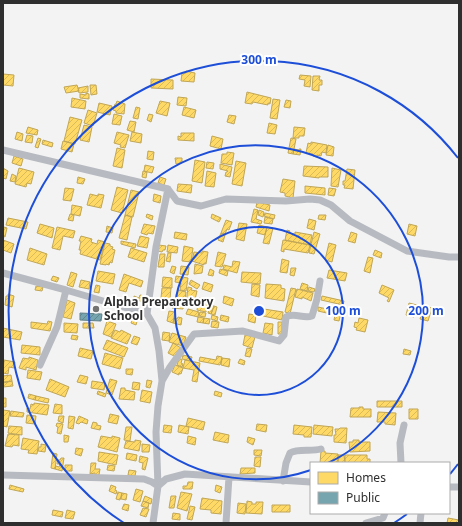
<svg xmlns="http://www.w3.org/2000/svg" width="462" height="526" viewBox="0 0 462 526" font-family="'Noto Sans',sans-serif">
<defs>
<pattern id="homes-hatch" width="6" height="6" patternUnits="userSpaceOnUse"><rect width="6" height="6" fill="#ffd966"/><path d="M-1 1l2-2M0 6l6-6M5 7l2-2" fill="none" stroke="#dbbb59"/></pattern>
<pattern id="public-hatch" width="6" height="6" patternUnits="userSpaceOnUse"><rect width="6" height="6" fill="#76a5af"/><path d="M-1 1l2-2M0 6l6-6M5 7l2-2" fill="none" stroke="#61878f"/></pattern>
</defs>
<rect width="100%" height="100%" fill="#f3f3f3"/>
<path fill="url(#homes-hatch)" stroke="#c0a656" d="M186,71l9,2 -1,9 -13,-1 1,-8h4z
M3,74l11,1 -1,11 -10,-1z
M300,75l11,1 -1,11 -6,-1 1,-6 -6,-1z
M313,76h7l-1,4h3v5h-3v6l-7,-1z
M151,79l22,1v9l-22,-1z
M77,85l2,6 -13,2 -2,-6z
M90,85h6l1,9 -6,1z
M88,86v6l-9,1 -1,-5z
M247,92l24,6 -1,6 -2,-1v2l-15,-3 -1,2 -7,-1z
M86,93l3,1v5l-9,-1v-4l6,1z
M178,97l9,1 -1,8 -9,-1z
M72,98l14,3 -1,8 -14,-2z
M273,99l7,1 -3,19 -7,-1z
M286,100l5,1 -1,7 -6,-1z
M117,101l8,3 -1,10 -8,-1v-2l-3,-1 2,-6h1z
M160,101l10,2 -3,13 -11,-3z
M99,103l13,3 -2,9 -13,-3z
M136,107l4,1 -2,11 -5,-1z
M184,107l12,3 -2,8 -12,-3z
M88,110l9,3 -4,13 -9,-3z
M114,114l8,2 -2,9 -8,-1z
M149,114l4,1 -2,7 -4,-2z
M229,115l7,1 -2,8 -7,-2z
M70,117l12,3 -7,24 -11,-3z
M130,121l6,1 -2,10 -7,-2z
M269,123l8,2 -2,9 -8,-1z
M84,125l8,2 -3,15 -9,-2z
M28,127l10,3 -1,5 -11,-2z
M294,127l11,1 -1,8h-5v2h-6z
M17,132l6,2 -1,7 -7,-2z
M117,132l12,3 -4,13 -5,-1 1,-2 -7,-2z
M132,132l10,2 -1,9 -11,-2z
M181,133h13v8l-16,-1v-4l3,1z
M27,135l6,1 -1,7 -7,-1z
M212,136l11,3 -2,10 -11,-3z
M38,138l3,1 -3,9 -3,-1z
M291,138l5,1 -3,15 -5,-1z
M43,140l10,3 -1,4 -10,-3z
M63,141l11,3 -2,8 -11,-3z
M311,142l16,3 -1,8 -4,-1 -1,4 -4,-1v2l-4,-1v-2l-7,-1 2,-10 3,1z
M328,145l6,2 -1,9 -7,-1z
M117,148l8,2 -3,18 -9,-2z
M294,149l5,1v-1h2l-1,6 -7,-1z
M148,151l6,1 -1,8 -6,-1z
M227,152l7,1 -2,12 -11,-2 1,-9h5z
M14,156l9,3 -2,7 -9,-3z
M175,158h7v5l-6,1z
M195,160l10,2 -3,21 -10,-2z
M236,161l10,2 -4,23 -10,-2z
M207,162l7,1 -1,6 -7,-1z
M220,164l12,3 -2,10 -5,-1 1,-4h1l1,-1 -8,-2z
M145,165l9,2 -2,6 -8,-2z
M304,166l24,1v10h-9v1l-16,-2z
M3,168l5,3 -2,8 -3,-1z
M19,168l15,4 -3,12 -4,-1 -1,4 -11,-3z
M332,168l9,2 -3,17 -7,-1z
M347,169l8,1 -2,19 -9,-1 1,-3h-2v-4h2z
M143,171l4,1 -1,6 -4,-1z
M207,171l9,2 -2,14 -9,-1z
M12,174l4,2 -1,6 -5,-1z
M78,177l7,2 -2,5 -6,-1z
M160,177l6,2 -2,6 -6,-2z
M283,179l12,2 -2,17 -8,-2v-3l-5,-1z
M178,184l14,1 -1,8 -14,-2z
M305,186l20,2v7l-20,-2z
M117,187l11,3 -6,23 -11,-3z
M65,188l9,1 -3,12 -8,-1z
M329,188l7,1 -2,7 -6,-1z
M131,190l8,2 -6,25 -8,-2z
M90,194l8,2v-2l6,1 -3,13 -14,-3z
M154,194l7,2 -1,7 -7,-2z
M257,202l13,3 -1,6 -13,-4z
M72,205l10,2 -2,9 -9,-2z
M254,209l4,1 -2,9 6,2 -1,3 -10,-2z
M259,210l5,2 -1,5 -5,-2z
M265,213l10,2 -1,4 -10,-3z
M70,214l4,1 -1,6 -5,-1z
M147,214l6,2 -1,4 -6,-3z
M212,214l9,4 -2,4 -8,-4z
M125,215l7,2 -5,23 -8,-2z
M319,215h7l-1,5 -7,-1z
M265,217l8,2 -1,5 -8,-1z
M8,218l20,4 -2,7 -20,-4z
M309,219l7,2 -2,9 -7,-2z
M226,220l6,2 -3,8 -2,-1 -2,5 -4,-1z
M239,223l8,1 -3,17 -8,-2z
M40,224l14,4 -2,10 -15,-5z
M144,224l11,2 -2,8 -5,-1 -1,2 -6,-2z
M409,224l8,2 -2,10 -8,-2z
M259,225l8,2 -2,8 -8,-2z
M107,226l6,2 -1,5 -6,-1z
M4,227l3,1 -2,9 -2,-1z
M57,227l18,4 -2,7 -10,-2 -3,14 -8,-2z
M267,227l6,1 -4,16 -6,-1z
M287,230l3,1 -1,2 6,1v-2l17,3 -2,10 -25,-5z
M175,232l12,2 -1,6 -12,-2z
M314,232l6,2 -6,20 -5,-1z
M351,232l6,2 -2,9 -7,-2z
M221,233l4,2 -2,7 -5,-2z
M81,236l11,3 -1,3 6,2 1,-4 7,2 -5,18 -20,-6 1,-4h-2l2,-9h-2z
M140,236l9,2 -2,10 -10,-2z
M3,240l11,4 -3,9 -8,-3z
M283,240l27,5 -2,8 -24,-4v3l-3,-1z
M121,241l15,3 -1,4 -14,-4z
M105,243l5,1v2l3,1 -1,2 3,1 -3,13 -2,-1 -1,3 -3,-1v1l-6,-1z
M329,243l7,2 -4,17 -7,-2z
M159,245l7,1 -1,4h-2l-1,2 -4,-1z
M168,245l10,2 -1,6 -10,-1z
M184,246l9,2 -2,14 -9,-1z
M30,248l17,6 -3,11 -17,-5z
M131,248l16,5 -3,9 -16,-5z
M375,250l7,3 -1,5 -8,-3z
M202,251l6,1 -2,12 -2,-1v2l-12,-4 2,-9 8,1z
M218,252l8,2 -4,13 -7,-1z
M168,253h3l-1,9 -4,-1z
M160,254h5l-1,13h-6z
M368,257l5,1 -3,15 -6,-2z
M282,259l7,2 -2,12 -7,-1z
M233,261l7,1 -3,11 -14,-4 1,-4 8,2z
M195,264l8,2 -1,7 -8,1z
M172,266l4,1 -2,7 -4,-2z
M181,266l8,1 -1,8 -8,-1z
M291,268h5l-2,8 -4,-1z
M210,269l4,2 -1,5 -5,-1z
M220,269l8,2 -1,5 -8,-3z
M329,270l18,3 -2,8 -18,-3z
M98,271l17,3 -2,10 -17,-3z
M71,272l6,2 -4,13 -6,-2z
M242,272l19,1 -1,11 -19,-2z
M124,274l19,7 -2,6 -12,-4 -3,9 -7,-2z
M53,276l6,2 -2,4 -6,-2z
M176,276l12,2 -2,13 -6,-1 1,-7 -6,-1z
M163,277l9,1v10l-10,-1z
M81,280l9,2 -1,7 -10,-2z
M191,280l9,5 -3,4 -8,-5z
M204,282l9,3 -2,7 -9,-3z
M302,283l6,2 -1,6 -7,-2z
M252,284l8,1 -1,12 -8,-2z
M266,284l15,1v3l4,1 -1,12 -19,-3z
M96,285l4,1 -1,7 -5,-1z
M382,285l12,5 -5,12 -2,-1 2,-3 -10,-5z
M36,286l7,1 -1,4 -7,-1z
M188,287l4,1 -1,2 6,1 -3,13 -6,-1v1h-2z
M309,287l6,2 -1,3 -6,-1z
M162,288h9l-1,11 -9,-1z
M291,288l5,1 -6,25 -5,-2z
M297,289l16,4 -2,8 -9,-4v2l-7,-2z
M178,290l8,2 -1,7 -8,-1z
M8,294l6,2 -2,11 -7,-2 1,-9h2z
M140,295l5,1 -2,6 -9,-3v-3l5,2z
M224,296l10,3 -2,7 -9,-3z
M322,296l22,5 -1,4 -22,-5z
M177,298l7,1 -1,10 -11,-1v-6l5,1z
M199,298l9,2 -2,12 -9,-2z
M67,300l8,3 -4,16 -8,-2z
M409,303l8,2 -3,12 -8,-2z
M210,305l4,1 -3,8 -3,-1z
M214,306l3,1 -2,8 -4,-1z
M424,306l8,2 -4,13 -8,-2z
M318,307l23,5 -2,9 -5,-1 1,-5 -17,-4z
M188,309l11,3 -1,5 -12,-3z
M264,309l19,3 -1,8 -19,-4z
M169,311l6,1 -2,11 -6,-2z
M200,312l6,1 -1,4 -6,-1z
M249,314l7,1 -1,8 -7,-2z
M212,315l6,2 -1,4 -6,-2z
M221,315l8,2 -1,5 -8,-2z
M133,317l5,1 -2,7 -5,-2z
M178,317l4,1 -1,7 -8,-2 1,-5 3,1z
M198,317l6,1 -1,5 -6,-1z
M204,318l6,1 -1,5 -6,-1z
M359,318l9,2 -3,12 -9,-2 1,-2 -3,-1 1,-5 3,1z
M48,321l4,1 -2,9 -19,-3v-6l16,2z
M107,321l9,3 -5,13 -8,-3z
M212,321l7,1 -1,6 -7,-1z
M278,322h4v12h-4z
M64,323l14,1 -1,9 -13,-1z
M83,323h10l1,5h-11z
M265,323l8,1 -1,11 -9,-2z
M3,328l19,4 -2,8 -17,-3z
M115,330l5,2 1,-2 10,5 -4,9 -16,-6z
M163,332l7,1 -1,8 -7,-1z
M172,333l14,4 -3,9 -14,-4z
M72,335l6,1 -1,4 -6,-1z
M245,335l10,2 -3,11 -9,-3z
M134,336l6,2 -3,7 -6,-2z
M107,340l21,8 -4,9 -21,-8z
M173,343l8,5 -5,9 -8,-4z
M22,345l18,2v8l-19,-2z
M80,348l13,3 -2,8 -13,-3z
M247,348l5,1 -2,8 -5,-1z
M404,349l7,2 -1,4 -7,-1z
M105,353l18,5 -3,11 -18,-5z
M183,355l9,2 -1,4 -9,-2z
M217,356l5,1 -2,8 -21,-4 1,-4 16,3z
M29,357l9,3 -2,10 -10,-3v3l-7,-2 4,-10 6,1z
M179,358l3,2 -1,3 2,1 -1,3 -5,-2z
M222,358l8,1 -1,8 -8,-2z
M240,359l5,2 -1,4 -6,-2z
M4,360l11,2 -1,6 -5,-1 -1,7 -5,-1z
M185,360l15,3 -3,19 -5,-1 2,-11 -11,-2z
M175,365l8,3 -2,6 -2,-1v2l-7,-3z
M126,369h7l-1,6 -6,-1z
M28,370l14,2 -2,8 -13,-2z
M11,375l1,6 -9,1v-6z
M80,375l8,2 -2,7 -9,-2z
M50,379l19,8 -4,10 -19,-7z
M110,379l7,2 -5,14 -6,-2z
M147,380l5,1 -2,7 -4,-1z
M12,381l1,5 -10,1v-4z
M92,381l13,2 -1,7 -13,-2z
M133,382l7,1 -1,7 -7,-1z
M121,388h4v2l10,2 -1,8 -15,-1z
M142,390l10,2 -2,11 -10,-2z
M98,391l8,3 -1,3 -8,-3z
M215,391l7,2 -1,4 -7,-2z
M29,394l7,2 -1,4 -7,-2z
M36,396l13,3 -1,4 -13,-3z
M3,398h3v9h-3z
M377,401h25v6h-25z
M34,403l15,2 -2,10 -20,-3v-4l3,1 1,-5 3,1z
M55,404l7,1v9l-9,-1z
M359,407h4v2h8v8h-21l1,-9h8z
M409,409h9v10h-9z
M3,410l7,1 -3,16 -4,-1z
M11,411l13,2 -1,4 -13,-1z
M378,412l18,1 -1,12 -10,-1v-2h-8z
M110,414l9,2 -2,8 -9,-2z
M27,415l9,1 -1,8 -9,-1z
M59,416h5l-1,7 -5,-2z
M69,416l6,1 -2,12 -5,-1z
M79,416l9,4 -1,4 -6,-2 -2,2 -3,-1z
M188,418l17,4 -2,8 -17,-4z
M93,422l4,1v2l4,1 -1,4 -9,-2z
M57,423l6,1 -2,10 -4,-1 1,-6 -2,-1z
M257,424l10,1 -1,7 -10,-2z
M164,425l8,1 -1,7 -8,-1z
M179,425l10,2 -1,7 -10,-2z
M294,425l18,2 -1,10h-7v-2l-11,-1z
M314,425l19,2 -1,9 -19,-2z
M9,426l13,1v8l-14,-2z
M126,427h6l-2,14 -6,-1z
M340,428h7l-1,15 -12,-1v-7h2l-1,-6h4z
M215,432l14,3 -1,8 -15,-3z
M8,434l11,1v11l-6,-1 -1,2 -7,-1z
M64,435l5,1 -1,6h-4z
M101,436l11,2v-2l8,2 -3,14 -19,-5z
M188,436l8,2 -1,7 -8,-2z
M248,437l7,2 -2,6 -6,-3z
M23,438l16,3 -2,13 -9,-1 1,-3 -8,-1z
M135,440l6,1 -2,10 -15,-3 2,-7 9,1z
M353,440h6v2h11v9l-20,1 -1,-10h4z
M41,444l5,1 -1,7 -7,-1 1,-4h2z
M142,444l8,1 -1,7h-7z
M76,448l7,1 -2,7 -6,-2z
M254,450h8l-1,6 -7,-1z
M321,451h4v2l13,1v9h-18z
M99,452l19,3 -2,10 -18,-4z
M53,453l4,1 -2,15 -4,-1z
M127,453l10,2 -1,6 -10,-2z
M338,455h6l1,8h-7z
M345,455h22v4h3v4h-25z
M140,456l8,2 -3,12 -3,-1 1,-6 -4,-1z
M255,457h6l-1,10 -6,-1z
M61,458h3l-2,13 -7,-2 1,-3 3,1 1,-3h-3l1,-4h2z
M91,463h5l-1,6h5l-1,6h-4v-2l-5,1z
M65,465h7v6h-7z
M108,465l7,1 -1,5 -7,-1z
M241,468h14v5l-15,1z
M129,470l7,1 -1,5 -7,-1z
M188,482h5l-1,7h-9v-3h4z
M10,485l14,4 -1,3 -14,-3z
M111,485l5,2 -1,3 2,1 -1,3 -7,-3z
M216,485l6,2 -2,6 -5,-2z
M136,489l7,2 -3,11 -7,-2z
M118,492l4,1 -2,7 -4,-1z
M181,492l11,2 -5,17 -10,-3z
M122,493l5,1 -1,6 -5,-1z
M145,496l7,3 -1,5 -8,-3z
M171,496h5l-2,12h-5z
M202,498l20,3 -1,13 -10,-1v-3l-11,-1z
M143,501l6,2 -1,5 -7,-2z
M247,501l5,1v2h4v-2h7l-1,12 -16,-1z
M238,503l8,1 -1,10 -8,-1z
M124,504l5,1 -1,6 -6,-2z
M272,505h18v7h-18z
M190,506l5,1 -3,13 -5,-1z
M143,508l6,1 -3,8 -6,-2z
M53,510l10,2 -1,5 -10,-2z
M67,510l8,2 -2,7 -8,-1z
M173,513l7,1v6l-8,-1z
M448,518l11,2v3h-12z"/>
<path fill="url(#public-hatch)" stroke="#608189" d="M80,313l22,1 -1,7 -21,-1z"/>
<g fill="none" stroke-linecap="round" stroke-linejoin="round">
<path stroke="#b7bac0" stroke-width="7" d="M3,150l165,39 -12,58 -9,67 8,14 4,23 3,30 -4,25 -2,26 2,54 -5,37
M168,189l9,12 24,5 25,-7 60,2 24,-2 10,1 11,5 19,16 57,30 42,6h10
M3,273l63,17 81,24
M40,365l17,-38 9,-37
M162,381l8,-14 24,-33 49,-3 36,10 5,-6 2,-18c8,-5 17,2 26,-1l5,-17 3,-18
M401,463l-1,-20 4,-18
M3,475l141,4 8,3 6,4
M283,481l3,-18 4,-10c9,-5 21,-1 31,-4
M158,486l8,-7 19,-5 126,8
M449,487h10
M226,523l3,-46
M366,523l17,-5 2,-5
M420,523l1,-10"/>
</g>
<g fill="none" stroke="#1d4ed8" stroke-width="2">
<circle cx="259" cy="311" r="84"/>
<path d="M311 470A167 167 0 1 1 328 463"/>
<path d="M458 464A251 251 0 0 1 450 474M407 514A251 251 0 0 1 394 523M124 523A251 251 0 1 1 458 158"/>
</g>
<circle fill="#737374" stroke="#fff" stroke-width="1.5" cx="96" cy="309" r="4"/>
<g text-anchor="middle" stroke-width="4" stroke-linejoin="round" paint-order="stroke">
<g font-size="12" font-weight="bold" fill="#2e2e2f" stroke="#fff" text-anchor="start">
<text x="104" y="306">Alpha Preparatory<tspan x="104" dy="14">School</tspan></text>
</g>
</g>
<circle cx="259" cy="311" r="6" fill="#1d4ed8" stroke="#fff" stroke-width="2"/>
<g font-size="12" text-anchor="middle" font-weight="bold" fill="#1d4ed8" stroke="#fff" stroke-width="4" stroke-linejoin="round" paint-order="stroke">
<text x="259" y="64">300 m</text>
<text x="343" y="315">100 m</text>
<text x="426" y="315">200 m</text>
</g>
<rect width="462" height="526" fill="none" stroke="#2e2e2f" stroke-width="8"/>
<rect x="310" y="462" width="140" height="52" fill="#ffffff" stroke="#ababac"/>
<rect x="318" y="472" width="20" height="12" fill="#ffd966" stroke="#ababac"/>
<text x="346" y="482" font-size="12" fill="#2e2e2f">Homes</text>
<rect x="318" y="492" width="20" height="12" fill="#76a5af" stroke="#ababac"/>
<text x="346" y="502" font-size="12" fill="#2e2e2f">Public</text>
</svg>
